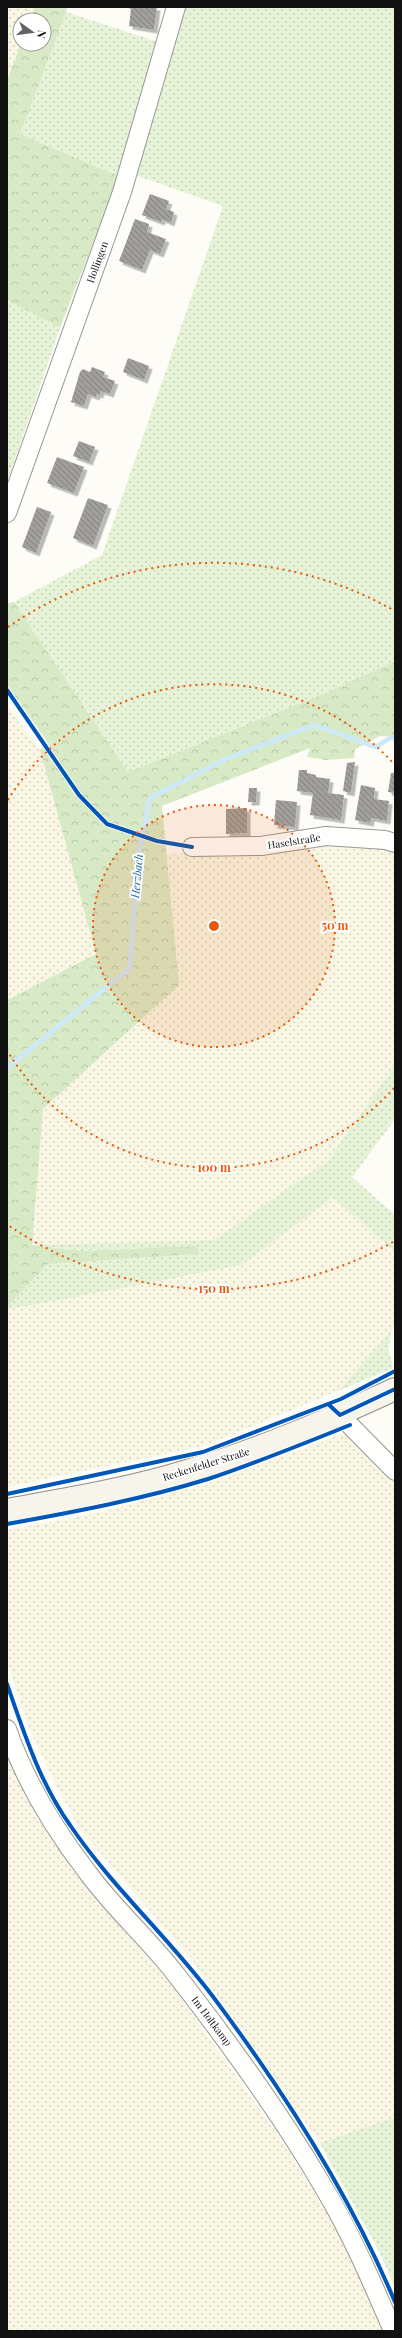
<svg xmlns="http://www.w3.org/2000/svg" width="402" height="2338" viewBox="0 0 402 2338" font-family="'Playfair Display',serif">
<defs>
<pattern id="farmland-dots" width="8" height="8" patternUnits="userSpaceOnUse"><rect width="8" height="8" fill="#f9f7e4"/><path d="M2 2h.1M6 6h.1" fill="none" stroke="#d4d3c3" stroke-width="1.8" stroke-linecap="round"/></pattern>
<pattern id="grass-dots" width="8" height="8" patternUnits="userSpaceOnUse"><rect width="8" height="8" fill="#e7f3d7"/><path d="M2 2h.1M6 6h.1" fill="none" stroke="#c5cfb8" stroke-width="1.8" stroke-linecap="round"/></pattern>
<pattern id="forest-crowns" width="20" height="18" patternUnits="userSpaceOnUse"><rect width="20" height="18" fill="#d8eac5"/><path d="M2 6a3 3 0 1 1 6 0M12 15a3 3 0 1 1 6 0" fill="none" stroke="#b8c8a8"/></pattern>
<pattern id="building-back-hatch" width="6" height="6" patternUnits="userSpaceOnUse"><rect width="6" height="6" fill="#a19f9c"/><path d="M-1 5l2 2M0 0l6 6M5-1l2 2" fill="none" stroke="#82807e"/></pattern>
<filter id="shadow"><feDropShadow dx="3.5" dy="3.5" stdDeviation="0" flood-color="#0004"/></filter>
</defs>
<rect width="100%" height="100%" fill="#fdfcf7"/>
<path fill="url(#farmland-dots)" d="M7,7h28l-5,13h-10l1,24 -14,36z
M7,706l33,44 56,204 -89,46z
M327,843l57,4 11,3v210l-5,12 -62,88 -114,80 -182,5 11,-136 136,-124 -12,-131 91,-1z
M333,1196l62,56v75l-57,64 -134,55 -197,41v-177l235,-45z
M348,1432l47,47v638l-75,26 -127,-182 -114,-133 -20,-37 -28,-58 -24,-71v-132l86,-16 116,-31z
M7,1754l28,60 49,71 67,71 137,194 40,65 30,55 24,61h-375z"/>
<path fill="url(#grass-dots)" d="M185,7h210v654l-77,35 -190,76 -114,-170 88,-47 121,-349 -88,-31z
M66,12l92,30 -39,134 -99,-42z
M7,300l53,28 -53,154z
M395,1060v59l-43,58 43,38v37l-62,-55 -91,68 -235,45v-3l41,-43 152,-10 -3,-8 -116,5 -49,-6 182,-5 114,-80 62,-88z
M391,1331l-2,19 4,18 -55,23z
M395,2117v171l-16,-37 -59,-108z"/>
<path fill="url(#forest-crowns)" d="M35,7h33l-48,127 99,42 -59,152 -53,-28v-220l14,-36h23v-24h-14z
M14,602l114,170 190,-76 77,-35v76l-15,-1 -25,13 -1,9 -28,2 -19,-3 3,-9 -148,58 17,179 -136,124 -11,136 49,6 116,-5 3,8 -152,10 -41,43v-307l89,-46 -56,-204 9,-6 -42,-59v-81z"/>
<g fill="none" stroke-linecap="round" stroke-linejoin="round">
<path stroke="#cde8f7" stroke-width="5" d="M7,1068l123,-100 8,-111 12,-59 76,-39 88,-34 62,22 14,-9h5"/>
</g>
<path fill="url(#building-back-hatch)" filter="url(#shadow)" d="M126,7h31l-3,23 -25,-4 2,-17z
M150,194l19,7 -3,8 8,3 -3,11 -9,-4 -1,3 -19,-7z
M135,219l14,5 -2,8 19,7 -6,15 -10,-4 -8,20 -23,-9z
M128,358l21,8 -5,14 -21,-8z
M92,367l13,5 -2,5 12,4 -5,13 -9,-3 -1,4 -3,-1 -1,3 -8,-3 -4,12 -13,-4 9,-30 3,-3 7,3z
M79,441l16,6 -6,15 -16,-6z
M57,457l27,10 -10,26 -27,-10z
M88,498l20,7 -15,41 -20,-8z
M37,507l14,5 -15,41 -14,-6z
M355,762l-4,31 -8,-2 4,-28z
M299,770h8v3l9,2v2l14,2 -2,14 16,2 -3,25 -31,-5 3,-22 -16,-2z
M391,773h4v20l-7,-1z
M361,785l14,3 -1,11 15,2 -2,20 -16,-3 -1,5 -15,-3z
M249,788h8l-1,14h-8z
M276,800l21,2 -2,25 -21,-2z
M247,808v25l-21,1v-25z"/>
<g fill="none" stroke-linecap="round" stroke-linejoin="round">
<g stroke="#979795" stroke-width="20">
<path id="street" d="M7,513l115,-321 54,-185
M192,847l69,-1 65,-10 59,4 10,3
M340,1415l55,56
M7,1729c18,52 47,100 81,144 27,37 62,67 90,104 52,67 103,137 146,211 27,45 48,94 69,143"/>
</g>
<g stroke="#8e8d8b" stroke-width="24">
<path id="secondary" d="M7,1510c60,-11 122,-21 180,-39 72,-21 141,-51 208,-82"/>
</g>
<use href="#street" stroke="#fffffe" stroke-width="18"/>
<use href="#secondary" stroke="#f6f4eb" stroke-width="22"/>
<g stroke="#fff" stroke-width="6">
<path id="cycleway" d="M7,690l72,105 28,29 50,17 35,6
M328,1404l12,11 55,-26
M7,1494l196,-42 138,-53 54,-28
M7,1524c67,-12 136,-25 201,-45 48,-16 95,-35 142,-54
M7,1684c17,49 33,99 63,141 42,62 99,113 144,173 71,95 135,195 181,304"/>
</g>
<use href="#cycleway" stroke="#0057b8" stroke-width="4"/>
</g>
<circle cx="214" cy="926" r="121" fill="#e8590c" fill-opacity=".12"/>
<g fill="none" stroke="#e8590c" stroke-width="2" stroke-dasharray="2 4">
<circle cx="214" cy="926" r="121"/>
<path d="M394 1088A242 242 0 0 1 8 1052M8 800A242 242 0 0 1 394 764"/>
<path d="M393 1242A363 363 0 0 1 8 1225M8 627A363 363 0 0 1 393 610"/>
</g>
<g text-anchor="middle" stroke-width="4" stroke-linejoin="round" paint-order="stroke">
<g font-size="10" fill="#111" stroke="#fff">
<text transform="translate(97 262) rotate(-70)" y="4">Hollingen</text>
<text transform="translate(294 841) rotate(-9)" y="4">Haselstraße</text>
<text transform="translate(206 1464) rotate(-17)" y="4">Reckenfelder Straße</text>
<text transform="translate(212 2021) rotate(53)" y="4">Im Holtkamp</text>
</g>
<g font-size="11" font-style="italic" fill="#1768a6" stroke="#fff">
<text transform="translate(137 876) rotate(-85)" y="4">Herzbach</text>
</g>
</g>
<circle cx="214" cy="926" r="6" fill="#e8590c" stroke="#fff" stroke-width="2"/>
<g font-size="12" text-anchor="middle" font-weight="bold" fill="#e8590c" stroke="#fff" stroke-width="4" stroke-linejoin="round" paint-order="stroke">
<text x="335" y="930">50 m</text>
<text x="214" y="1172">100 m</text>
<text x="214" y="1293">150 m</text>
</g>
<rect width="402" height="2338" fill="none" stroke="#111111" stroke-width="16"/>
<g transform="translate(32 32) rotate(104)"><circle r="19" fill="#ffffff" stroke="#a0a0a0"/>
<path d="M0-3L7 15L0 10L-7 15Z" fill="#646362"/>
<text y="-6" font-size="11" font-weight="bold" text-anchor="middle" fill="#111111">N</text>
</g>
</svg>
